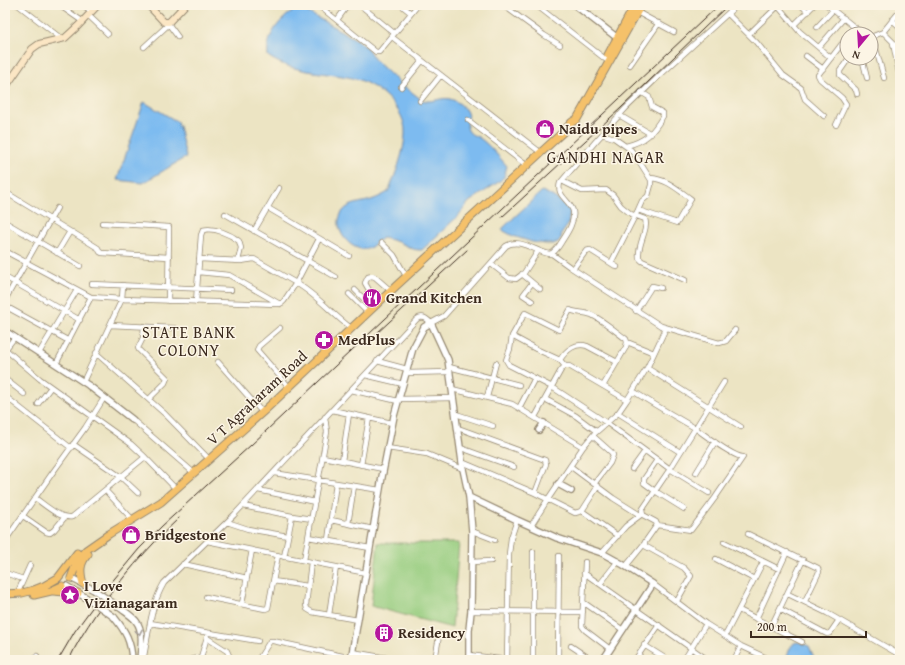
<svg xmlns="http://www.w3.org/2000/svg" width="905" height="665" viewBox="0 0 905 665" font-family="'Gentium Book Plus',serif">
<rect width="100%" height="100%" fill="#fcf5e5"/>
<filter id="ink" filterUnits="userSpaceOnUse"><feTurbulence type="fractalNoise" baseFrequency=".025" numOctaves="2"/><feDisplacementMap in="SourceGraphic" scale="8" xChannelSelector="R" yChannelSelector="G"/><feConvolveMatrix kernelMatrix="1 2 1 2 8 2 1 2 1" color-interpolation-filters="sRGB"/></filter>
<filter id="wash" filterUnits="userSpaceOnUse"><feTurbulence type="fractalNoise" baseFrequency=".012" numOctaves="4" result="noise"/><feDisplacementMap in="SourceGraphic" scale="16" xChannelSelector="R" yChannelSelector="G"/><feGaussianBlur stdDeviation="0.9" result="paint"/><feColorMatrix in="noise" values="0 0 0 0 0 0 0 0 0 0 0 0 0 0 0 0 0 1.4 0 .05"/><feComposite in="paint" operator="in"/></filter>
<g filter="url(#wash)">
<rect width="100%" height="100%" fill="#ece4c3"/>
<path fill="#95cc7e" stroke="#687b4e" d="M378,543h81l-7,85 -81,-22z"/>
<path fill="#7dbbf0" stroke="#5c7287" d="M296,9h6l55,31 10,8 8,12 25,23 22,17c11,4 20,-5 31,0 7,3 15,9 15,18 0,4 -2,8 0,12 3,5 6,5 10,7 11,7 20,19 29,29l-3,11 -4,4 -31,21 -11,14 -36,34c-8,0 -9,-1 -15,-4 -7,-4 -17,-7 -25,-8 -5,3 -9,9 -15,11 -17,3 -37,-22 -24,-38 6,-8 19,-8 28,-11 6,-2 12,-5 17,-8 7,-16 17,-42 17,-59 1,-24 -27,-47 -48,-54 -5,-1 -10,-2 -15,-3 -25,-4 -54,-5 -74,-20 -3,-20 12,-37 28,-47z
M144,102l34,20 8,35 -43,26 -26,-3z
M542,191c10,4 20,11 28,20l-2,14 -6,8 -1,5 -3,4 -5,2h-7l-14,-2 -19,-6 -11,-6 2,-3z
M798,642l11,4 6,14h-29l4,-12 4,-5z"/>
</g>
<g filter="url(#ink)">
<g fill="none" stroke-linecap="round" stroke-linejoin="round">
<g stroke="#948770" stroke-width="6">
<path id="minor" d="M18,5l44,34
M59,5l23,16
M83,5l8,6
M318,5l58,47h3l39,-47
M360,5l34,28
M401,5l10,8
M503,5l41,30 16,10
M536,5l73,57
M777,5l22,26 32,27
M801,5l7,7
M827,5l36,29
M637,12l37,20
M728,14l28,28 27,33 18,13 4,11 19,17
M88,15l20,19
M337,20l11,-15
M892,20l8,7
M167,22l11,15
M794,25l20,-20
M817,27l16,-17
M883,32l17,17
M749,34l29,-28
M849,34l6,-7
M392,37l148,115
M871,37l12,-5 17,-21
M873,38l11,40
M893,43l7,35
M144,47l25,-23
M819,47l25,-29
M806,56l17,13
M849,58l-9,13v4l16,15 1,4
M862,58l5,20
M630,65l29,-42
M401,87l21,-26
M420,101l21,-26
M619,115l32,19
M468,120l58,45
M836,125l10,-21 -4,-6 -22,-19 -2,-4 29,-38
M602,134l12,4 17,12 6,8 14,22v5l-3,11 -6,5 -4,9
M626,146c20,-5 27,-13 37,-30v-3l-11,-6 -3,-10 -8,-5
M562,181l20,10 24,-1 7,5 8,11 10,8 14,5c4,10 -8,26 -6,39l3,3 43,19
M5,192l66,40
M268,208l81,48
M225,214l111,63
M5,222l75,44
M102,223l67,4 -1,74
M254,231l25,-43
M382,243l12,12 12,21
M5,251l86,46
M57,253l12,-20 3,-1 26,16 2,4 2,1 67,4
M552,254l18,13 91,59 58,17 7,-2 9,-11
M199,259l42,2 13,-2 42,24 23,-44
M611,263l27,-53 39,13 14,-24c-14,-10 -24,-20 -41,-21
M491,264l18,14 7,1 8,-6 14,-22
M573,269l13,-18 4,-1 27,17
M198,272l31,3 51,29
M522,274l18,15
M5,277l75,43
M532,283l-9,12 9,6
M92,284l139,6
M355,290l18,18
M349,294l19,19
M5,300l52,-92
M380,301l-11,-11 -4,-7 3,-6 4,-1 3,1 16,14
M196,302l5,-67 2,-5c11,-3 27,4 36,11l2,7 -3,13
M5,306l64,35
M636,311l16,-25 9,2
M110,325l64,3
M144,326l-1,12 -5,10 1,2 28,28 -2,5 -16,16
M280,328l-21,18 -2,4 32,37
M512,336l24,13 24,11 5,6
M627,342l27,11
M5,349l35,30 91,65 14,13 31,32
M5,350l10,-13
M39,353l38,-63
M96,353l69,61 44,45
M560,360c6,-10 16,-18 27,-14l30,16
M377,361l30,8
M218,362l44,50
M56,364l35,-67 31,2 1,-14
M449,367l70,18
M647,368l94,59
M406,373l44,-1
M365,375l38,9
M5,379l19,15
M83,382l39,-83 155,5 5,-1 2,-2 12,-18c21,12 36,31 55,45
M603,386l23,-39 1,-5 -1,-3c-11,-8 -22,-18 -34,-24 -8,-3 -16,-2 -22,-5l-11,20 -34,-17 -13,23 -2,13 -4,11 3,5 43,22 55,36 63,46 39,24
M452,389l60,15 71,43
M351,390l47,11
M633,391c20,13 41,25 62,37 10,7 38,29 48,29l-28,41 -24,32 -34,-5
M5,396l66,52
M487,397l9,-34
M399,399l54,-1
M545,399l31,17 20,15
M38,404l13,-17
M519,408l16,-30
M332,410l60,13
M618,413l62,39
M456,414l37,12
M535,417l26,-47 4,-4h4l58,34
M133,420l61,53
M458,428l87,32 1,4 -11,29
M593,436l18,16 2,3 -3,8 -16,21
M73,444l48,33 17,16
M387,448l40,6 36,15
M461,448l53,19
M323,457l60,12
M657,460l-13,19v4l11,8 29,18
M342,461l7,-47
M462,462l73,31 40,20 7,-2 16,-25
M361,465l8,-47
M570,466l43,32 27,17
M632,469l13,-18
M274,473l106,17
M696,473l19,-31
M105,490l27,29
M258,490l57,12
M35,498c10,7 25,21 37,19l73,-60
M243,506l49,10 20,3
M582,511l36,25
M23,516l23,16 4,1 4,-3 11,-13
M331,520l42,9
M227,522l21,7 40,7
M348,524l6,-38
M531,526l17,-27 35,-52 11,-13 24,-21 9,-13 20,-32 19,-40
M472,531l23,9
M748,534l70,34 1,4 -14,29
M308,537l62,11
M328,540l8,-57
M5,541l48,-69 32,-44 19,-30
M207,541l159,32
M724,542l55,27
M602,553l24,-27 16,-12
M284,557l8,-41
M716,559l38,20
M304,560l23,-128 -2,-15
M311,562l-5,43 1,4 5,3 46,8
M471,562l20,-1
M585,562l-3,64 3,4 25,19
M183,564l64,14
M626,566l18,-22
M5,573l18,6
M584,573l124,87
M273,581l35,5
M600,584l18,-23
M653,584l53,40 35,22 30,14
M17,594l13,-29
M788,594l39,19 73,42
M206,597l59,12 3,-1 10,-53
M677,601l14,-25 -7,-8 -39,-22v-4l12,-17 -1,-3 -13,-7 -1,-5 28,-41 54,-87
M583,602l40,28
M242,604l10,-54
M780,609l47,25 3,-1 9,-13
M739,610l63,32
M471,611l112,1
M329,615l7,-48
M756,619l31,-67
M150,623l108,18
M771,627l32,-67
M725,636l38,-74
M207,638l20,13 4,9
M644,645l24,15
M571,646l21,14
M352,652l47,8
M469,655l39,5
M201,657l6,-20
M260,657l10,-16h3l79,17
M34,660l3,-4
M142,660l2,-4c5,-25 7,-51 20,-73l70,-68 183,-196c6,-4 10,0 14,4l13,-7 62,-70c13,-9 30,6 44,8 6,-2 9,-8 12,-13 6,-9 13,-20 11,-30 -3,-11 -17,-15 -13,-28l36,-42 30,-33 32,-31 79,-72
M190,660l11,-3
M256,660l5,-3 7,3
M435,660l4,-24
M507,660l2,-106 2,-16 6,-18
M533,660v-108
M558,660l1,-104
M635,660l24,-35
M684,660l22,-36
M734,660l7,-14"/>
</g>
<g stroke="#948770" stroke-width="8">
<path id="tertiary" d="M575,5l45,35
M5,331l83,54 45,35
M539,430l5,-7
M558,484l13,7
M469,497l48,23 40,18 45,15 20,11 31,20 -50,76
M71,578l23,12
M66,586l24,14
M123,610c4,3 10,7 13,11 8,10 5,27 4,39
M114,617c12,15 17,24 18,43
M351,660l31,-183 12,-61 19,-68 9,-17 2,-4 7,-4 17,37 15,109 6,28 3,34 -1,80 -2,19v30"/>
</g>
<g stroke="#948770" stroke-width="8">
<path id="secondary" d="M148,5l16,17h5l16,-17
M5,88l27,-39 7,-5 26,-6 13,-12 20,-21"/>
</g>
<g stroke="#948770" stroke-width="9">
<path id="primary" d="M608,55l27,-50
M71,578l7,-19 8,-9 23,-16 52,-32 104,-92 131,-124 166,-153 10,-11 5,-3 64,-114
M83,584c-3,-12 -4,-20 5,-30
M53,591l25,2
M5,594l17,-1 12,-3 10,-4 14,-8 19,-25
M34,595l17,-4 11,-5"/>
</g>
<use href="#minor" stroke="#fff" stroke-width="4.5"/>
<use href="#tertiary" stroke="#fff" stroke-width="5.5"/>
<use href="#secondary" stroke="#fbe6c4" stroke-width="6"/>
<use href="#primary" stroke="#f5c16b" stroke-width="7"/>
<path stroke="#3b2a1e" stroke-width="1" d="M502,217l119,-109 107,-103
M376,334l91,-84
M58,660l17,-29 30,-41 34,-41 23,-23 89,-81 468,-440
M69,660c7,-16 17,-31 26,-45 25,-35 52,-67 84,-97"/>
<g stroke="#948770" stroke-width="8" stroke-linecap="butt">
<path id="tertiary-bridge" d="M94,590l29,20
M90,600l24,17"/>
</g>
<use href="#tertiary-bridge" stroke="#fff" stroke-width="5.5"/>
</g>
<defs><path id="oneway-chevron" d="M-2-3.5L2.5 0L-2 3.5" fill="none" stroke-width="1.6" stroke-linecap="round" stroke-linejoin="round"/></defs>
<use stroke="#a79f9a" href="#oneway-chevron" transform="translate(139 632) rotate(78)"/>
</g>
<defs>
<g id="shop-disc" transform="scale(1)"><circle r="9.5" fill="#b5179e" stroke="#fcf5e5"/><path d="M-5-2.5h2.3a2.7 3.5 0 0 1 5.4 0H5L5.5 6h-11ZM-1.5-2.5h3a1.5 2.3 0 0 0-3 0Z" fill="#fff"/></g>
<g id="restaurant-disc" transform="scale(1)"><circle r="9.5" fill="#b5179e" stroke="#fcf5e5"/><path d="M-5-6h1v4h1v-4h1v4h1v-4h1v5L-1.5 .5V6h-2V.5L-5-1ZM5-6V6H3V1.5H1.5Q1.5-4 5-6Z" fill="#fff"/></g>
<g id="pharmacy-disc" transform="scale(1)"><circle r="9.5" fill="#b5179e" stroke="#fcf5e5"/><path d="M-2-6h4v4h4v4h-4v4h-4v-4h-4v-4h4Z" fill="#fff"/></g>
<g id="sight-disc" transform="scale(1)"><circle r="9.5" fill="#b5179e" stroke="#fcf5e5"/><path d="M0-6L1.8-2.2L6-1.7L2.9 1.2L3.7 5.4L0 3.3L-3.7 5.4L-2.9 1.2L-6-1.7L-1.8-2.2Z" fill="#fff"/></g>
<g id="building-disc" transform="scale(1)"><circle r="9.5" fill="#b5179e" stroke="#fcf5e5"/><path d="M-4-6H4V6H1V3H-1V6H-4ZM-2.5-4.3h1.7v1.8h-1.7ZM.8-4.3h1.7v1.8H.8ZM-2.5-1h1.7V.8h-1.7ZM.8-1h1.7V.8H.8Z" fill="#fff"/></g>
</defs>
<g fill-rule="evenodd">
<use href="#shop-disc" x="545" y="129"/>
<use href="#restaurant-disc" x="372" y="298"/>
<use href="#pharmacy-disc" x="324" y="340"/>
<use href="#shop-disc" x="131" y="535"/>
<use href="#sight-disc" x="70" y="595"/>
<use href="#building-disc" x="384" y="633"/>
</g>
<g text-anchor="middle" stroke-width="3" stroke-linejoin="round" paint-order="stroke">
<g font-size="15" font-weight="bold" fill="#3b2a1e" stroke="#fcf5e5" text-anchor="start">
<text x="559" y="134">Naidu pipes</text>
<text x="386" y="303">Grand Kitchen</text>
<text x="338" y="345">MedPlus</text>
<text x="145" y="540">Bridgestone</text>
<text x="84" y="591">I Love<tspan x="84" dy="17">Vizianagaram</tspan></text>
<text x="398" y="638">Residency</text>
</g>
<g font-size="15" fill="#3b2a1e" stroke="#fcf5e5">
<text transform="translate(257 398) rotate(-43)" y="5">V T Agraharam Road</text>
</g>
<g font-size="16" letter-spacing="1" fill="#3b2a1e" stroke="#fcf5e5">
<text x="606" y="163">GANDHI NAGAR</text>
<text x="189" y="338">STATE BANK<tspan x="189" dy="18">COLONY</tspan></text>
</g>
</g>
<rect width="905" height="665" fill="none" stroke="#fcf5e5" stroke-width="20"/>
<g transform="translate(859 46) rotate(198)"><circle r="19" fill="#fcf5e5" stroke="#afa495"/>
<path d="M0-3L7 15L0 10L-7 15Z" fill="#b5179e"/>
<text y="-6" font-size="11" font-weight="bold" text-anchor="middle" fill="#3b2a1e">N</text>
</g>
<path d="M751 631v6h115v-6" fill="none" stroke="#3b2a1e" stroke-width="2"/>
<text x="757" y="631" font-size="12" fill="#3b2a1e" stroke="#fcf5e5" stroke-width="3" paint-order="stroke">200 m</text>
</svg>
